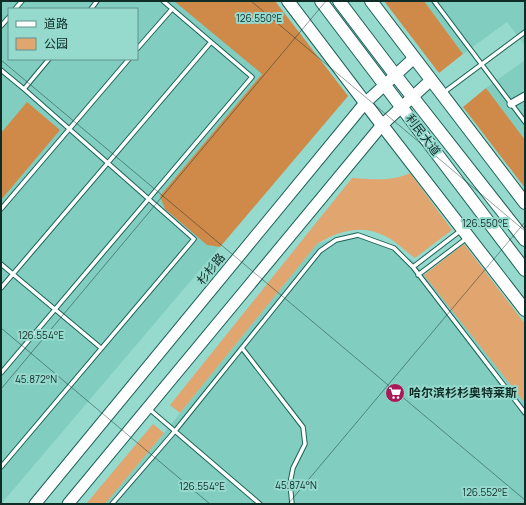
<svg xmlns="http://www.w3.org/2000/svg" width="526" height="505" viewBox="0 0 526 505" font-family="Manrope,'Noto Sans SC',sans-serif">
<rect width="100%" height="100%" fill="#96d9cd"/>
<path fill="#81cdc0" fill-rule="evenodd" d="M1,1h274l73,95 -347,408zM9,9h128v50h-128z
M424,1h101v45l-18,-24 -44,32z
M525,60v80l-39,-52z
M365,234l49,27 111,142v101h-420l59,-71 153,-189 19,-6z"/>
<path fill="#e1a570" d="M410,173l42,57 -37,28c-10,-7 -19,-17 -30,-22 -23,-12 -47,-5 -68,8l-137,169 -10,-8 182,-227c21,1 39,4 58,-5z
M464,244l61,80v79l-101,-128z
M153,424l11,9 -59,71h-19z"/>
<path fill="#cf8a4a" d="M174,1h101l73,95 -128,151 -13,-2 -42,-36 -5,-13 102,-122z
M384,1h40l39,53 -24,19z
M486,88l39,52v48l-62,-81z
M27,102l33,28 -59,70v-67z"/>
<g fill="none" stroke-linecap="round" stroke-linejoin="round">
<g stroke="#1c6157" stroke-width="5.5">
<path id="service" d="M434,1l91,121
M15,9l7,-8
M91,9l6,-8
M1,26l8,-9
M137,49l35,-40
M1,70l23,19 170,150 -193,228
M24,89l25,-30
M443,93l82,-61
M1,209l128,-150
M1,264l100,84
M413,267l47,-36
M418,275l49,-37
M1,288l210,-246
M242,348l61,79 2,17 -12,24 -3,15 2,21
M1,373l251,-296 -89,-76
M148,408l112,96
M112,504l63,-73 145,-180 16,-11 22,-5 36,13 19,19 112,146"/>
</g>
<g stroke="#1c6157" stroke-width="9">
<path id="minor" d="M511,104l14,-8"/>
</g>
<g stroke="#1c6157" stroke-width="13">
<path id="primary" d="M35,504l330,-401 49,-45
M68,504l314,-379 49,-45"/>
</g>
<g stroke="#1c6157" stroke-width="14">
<path id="trunk" d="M288,1l94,124 143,185
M321,1l204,269
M339,1l57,75 129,164
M371,1l154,202"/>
</g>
<use href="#service" stroke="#fff" stroke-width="3.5"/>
<use href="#minor" stroke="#fff" stroke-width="7"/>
<use href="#primary" stroke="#fff" stroke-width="11"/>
<use href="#trunk" stroke="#fff" stroke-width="12"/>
</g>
<path fill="none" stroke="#102c27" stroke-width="1" stroke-opacity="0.45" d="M251,1l274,230M1,60l524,440M1,328l209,176M1,389l325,-388M288,504l237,-282"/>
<defs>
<g id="supermarket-disc" transform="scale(1)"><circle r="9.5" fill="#a81957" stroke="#96d9cd"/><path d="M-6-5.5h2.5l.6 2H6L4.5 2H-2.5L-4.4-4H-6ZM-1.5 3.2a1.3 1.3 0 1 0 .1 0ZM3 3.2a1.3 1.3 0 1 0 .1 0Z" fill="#fff"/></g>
</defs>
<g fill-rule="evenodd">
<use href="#supermarket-disc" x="395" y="393"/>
</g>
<g text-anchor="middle" stroke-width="4" stroke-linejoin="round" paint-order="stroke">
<g font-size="12" fill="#102c27" stroke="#96d9cd">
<text transform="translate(423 135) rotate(53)" y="4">利民大道</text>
<text transform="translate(211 269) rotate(-51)" y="4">杉杉路</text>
</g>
<g font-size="12" font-weight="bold" fill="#102c27" stroke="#96d9cd" text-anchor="start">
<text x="409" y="397">哈尔滨杉杉奥特莱斯</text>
</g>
</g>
<g font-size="10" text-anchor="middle" fill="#102c27" stroke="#96d9cd" stroke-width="4" stroke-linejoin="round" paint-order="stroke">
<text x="259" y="22">126.550°E</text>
<text x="485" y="227">126.550°E</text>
<text x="41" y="339">126.554°E</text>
<text x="36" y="383">45.872°N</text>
<text x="296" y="489">45.874°N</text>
<text x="202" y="490">126.554°E</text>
<text x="485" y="496">126.552°E</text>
</g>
<rect width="526" height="505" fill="none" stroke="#102c27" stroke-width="4"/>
<rect x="8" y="8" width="130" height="52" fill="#96d9cd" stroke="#60948b"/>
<rect x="16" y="21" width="20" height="6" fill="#ffffff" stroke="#60948b"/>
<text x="44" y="28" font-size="12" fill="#102c27">道路</text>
<rect x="16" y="38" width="20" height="12" fill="#e1a570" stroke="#60948b"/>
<text x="44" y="48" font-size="12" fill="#102c27">公园</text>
</svg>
